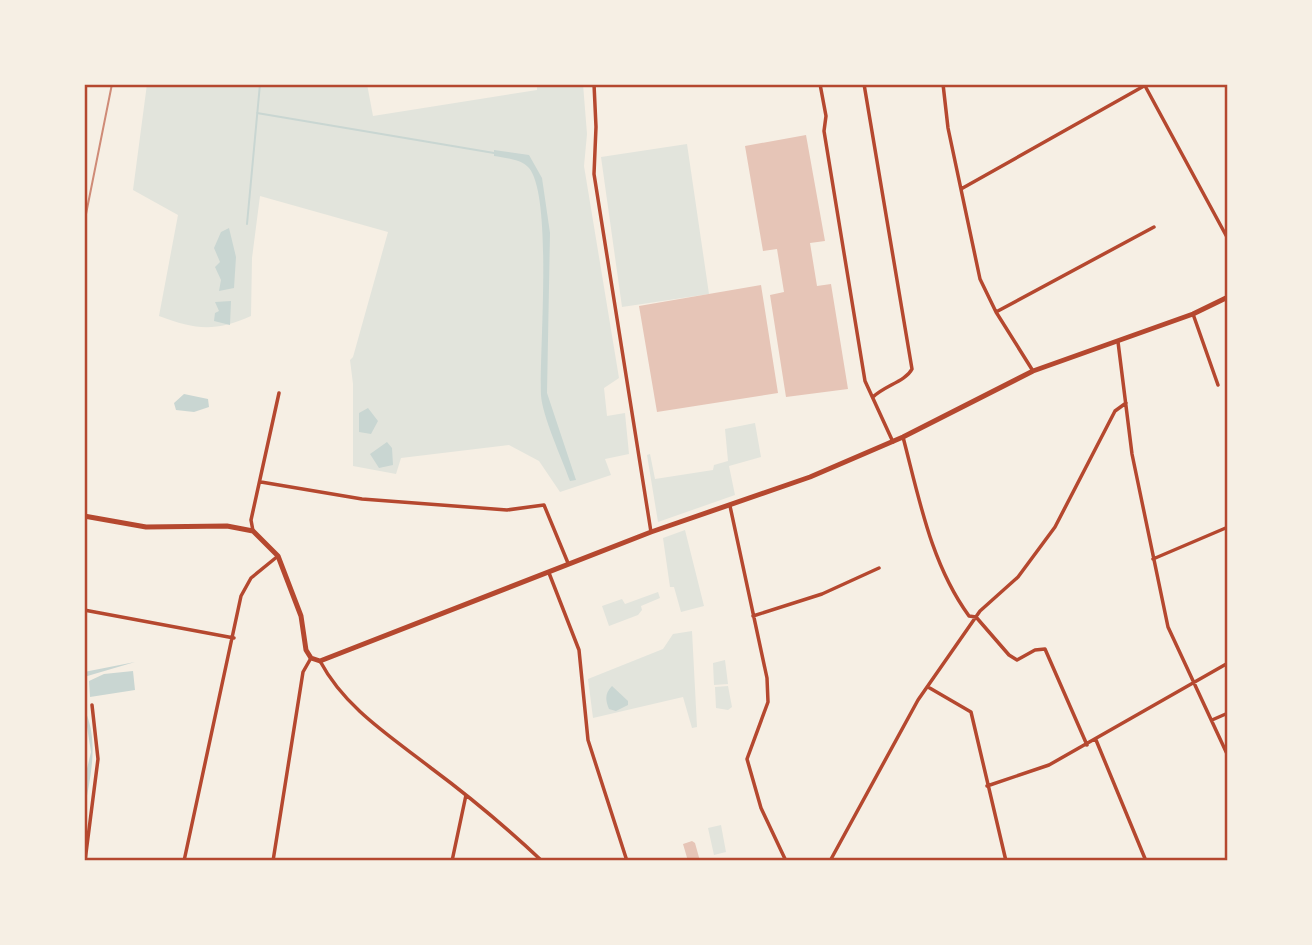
<svg xmlns="http://www.w3.org/2000/svg" width="1312" height="945" viewBox="0 0 1312 945" font-family="'Open Sans',sans-serif">
<rect width="100%" height="100%" fill="#f6efe4"/>
<path fill="#e2e4dc" d="M147,84h220l6,32 164,-26v-6h46l4,50 -3,32 35,212 -15,10 3,28 18,-3 4,41 -24,5 6,16 -51,17 -21,-31 -30,-16 -108,13 -5,16 -43,-8v-82l-3,-24 3,-3 35,-125 -128,-36 -8,62 -1,58c-36,16 -55,14 -92,0l19,-101 -45,-25z
M687,144l22,150 -87,13 -21,-150z
M755,423l6,34 -32,9 6,29 -77,27 -11,-67 3,-1 5,25 58,-9 1,-5 14,-4 -3,-32z
M685,530l19,76 -23,6 -7,-25h-4l-7,-49z
M658,592l2,6 -19,8 1,4 -4,5 -29,11 -7,-20 20,-7 3,5z
M692,631l5,96 -5,1 -9,-31 -90,21 -5,-39 75,-30 10,-15z
M725,660l3,24 -14,1 -1,-22z
M728,686l4,21 -4,3 -12,-2 -1,-21z
M721,825l5,27 -12,3 -6,-27z"/>
<path fill="#c9d6d2" d="M494,150l35,5 13,23 8,55 -3,160 29,87 -6,1c-8,-22 -28,-66 -29,-86 -2,-44 12,-198 -12,-227 -8,-9 -24,-10 -35,-12z
M229,228l7,29 -2,31 -15,3 2,-11 -6,-13 5,-5 -6,-14 7,-16z
M231,301l-1,24 -16,-4 1,-8 4,-2 -4,-9z
M184,394l24,5 1,8 -15,5 -18,-2 -2,-7z
M368,408l10,13 -7,13 -12,-2v-19z
M387,442l5,6 1,17 -14,3 -9,-14z
M135,662l-51,15v-5z
M133,671l2,19 -45,7 -1,-16 15,-7z
M612,686l16,15v4l-12,6 -7,-2c-4,-9 -4,-16 3,-23z
M84,708c16,34 6,70 0,104v-31l7,-29z"/>
<g fill="none" stroke-linecap="round" stroke-linejoin="round">
<path stroke="#c9d6d2" stroke-width="2" d="M257,113l237,40
M247,224l13,-140"/>
</g>
<path fill="#e6c5b7" d="M806,135l19,106 -15,2 7,43 14,-2 17,105 -62,8 -16,-102 14,-3 -7,-43 -14,2 -18,-105z
M761,285l17,108 -121,19 -18,-106z
M692,841l3,2 5,18h-12l-5,-17z"/>
<g fill="none" stroke-linecap="round" stroke-linejoin="round">
<path stroke="#b5482f" stroke-width="3.5" d="M594,84l2,43 -2,47 57,358
M820,84l6,32 -2,15 41,250 28,61
M864,84l48,285c-6,12 -28,17 -39,28
M943,84l5,44 32,151 16,33 158,-85
M1144,84l84,155
M961,189l183,-103
M996,312l37,59
M1193,314l25,71
M1118,342l14,112 36,173 60,129
M903,437c16,61 28,127 66,179l7,1 33,38 8,5 18,-10 10,-1 42,96
M261,482l101,17 145,11 37,-5 24,58
M730,506l37,172 1,24 -21,57 14,49 25,53
M253,531l-2,-11 28,-127
M1153,559l75,-32
M549,573l30,77 9,90 39,121
M84,610l150,28
M753,616l69,-22 57,-26
M320,661c25,47 70,75 111,107 39,29 76,60 111,93
M928,687l43,25 35,149
M1212,720l16,-7
M1096,740l50,121
M987,786l62,-21 179,-102
M85,861l13,-102 -6,-54
M184,861l57,-265 10,-18 27,-22
M273,861l30,-189 8,-14
M452,861l14,-66
M830,861l88,-161 62,-89 38,-34 37,-50 60,-116 11,-8"/>
<path stroke="#b5482f" stroke-width="5" d="M84,516l62,11 81,-1 26,5 25,25 23,60 5,34 5,8 9,3 331,-129 159,-55 93,-40 130,-66 160,-57 35,-17"/>
<path stroke="#cf8b77" stroke-width="2" d="M84,224l28,-140"/>
</g>
<rect width="1312" height="945" fill="none" stroke="#f6efe4" stroke-width="172"/>
<rect x="86" y="86" width="1140" height="773" fill="none" stroke="#b5482f" stroke-width="2.5"/>
</svg>
